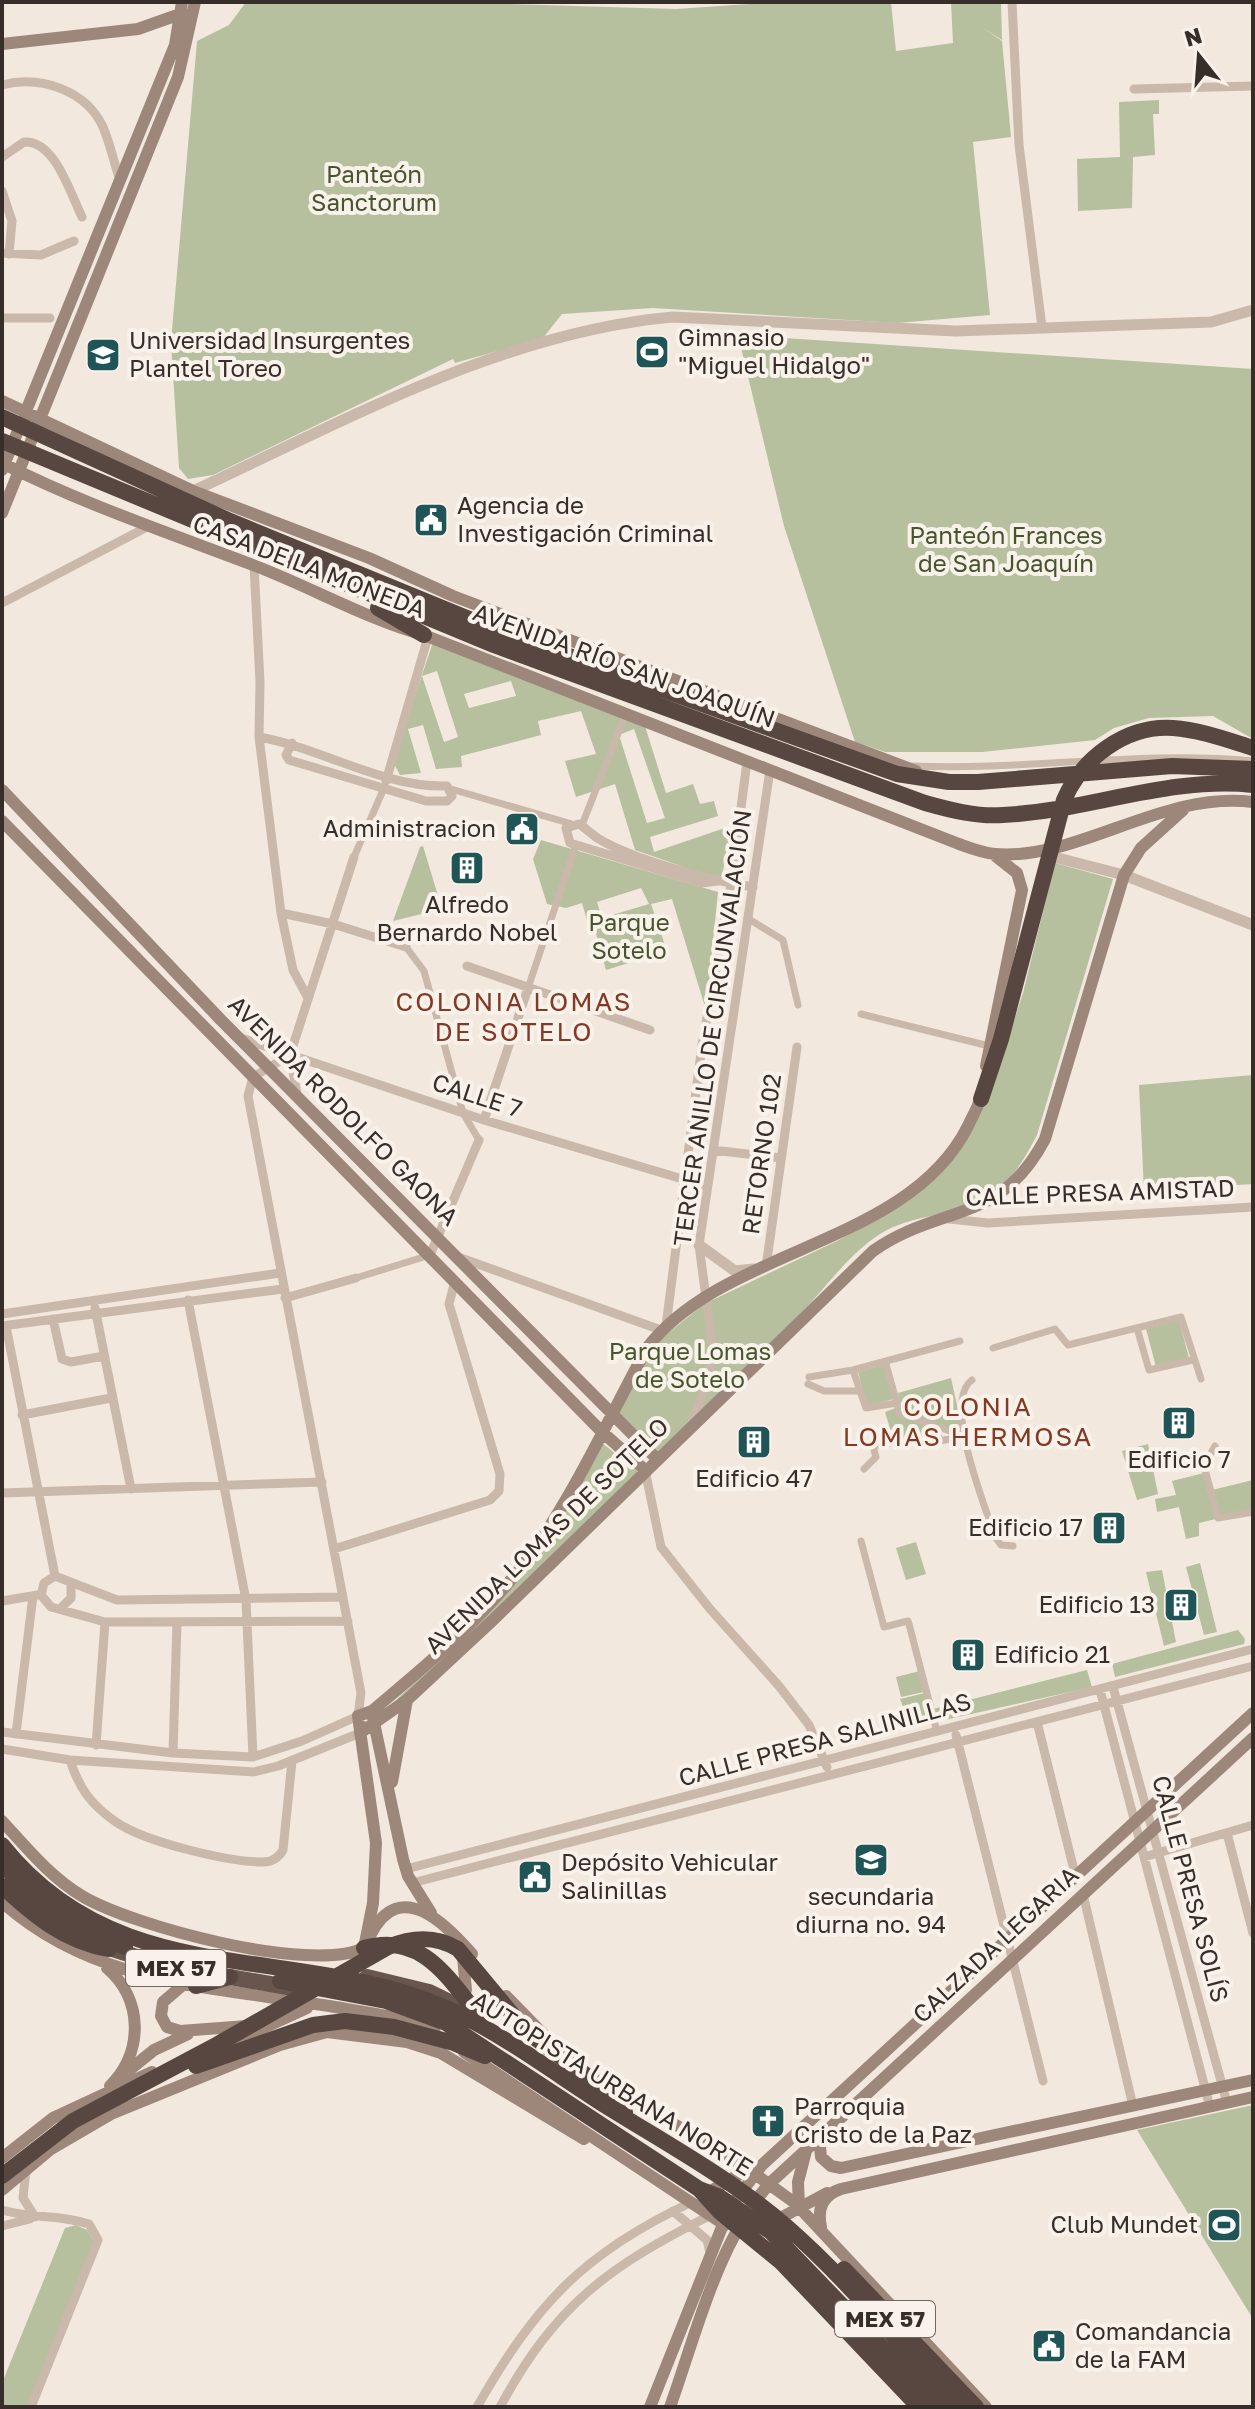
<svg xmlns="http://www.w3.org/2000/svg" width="1255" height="2409" viewBox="0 0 1255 2409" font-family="'Golos Text',sans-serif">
<rect width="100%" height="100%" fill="#f2e8de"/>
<path fill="#b6c09e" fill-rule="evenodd" d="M246,2h199l231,7 102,-7h113l5,49 57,-8 -2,-41h50l1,38 -19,-12 19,13 9,96 -38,5 17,173 -93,8 -244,-15 -91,6 -19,24 -88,25 -2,-4 -240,116 -25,4 -9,-11 -8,-126 26,-301 32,-16z
M1159,100v14h-6l2,41 -22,2 -1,51 -54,3 -1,-52 43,-2 -1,-55z
M738,335l515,34v370l-40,-23 -64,2 -35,10 -19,12 -113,12h-97l-30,-10 -71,-216z
M433,642l212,84 21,67 27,-9 7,20 14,-3 4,15 -68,21 4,15 68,-23 9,4 -10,47 -86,-30 -20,-66 -39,13 -11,-36 31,-7 -15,-43 -43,10 3,14 -80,21 1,11 -26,2 -13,-44 -15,4 13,44 -21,2 -7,-13zM437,671l21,66 -14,5 -22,-66zM511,681l5,15 -47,12 -5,-14zM634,729l31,89 -18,5 -28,-88z
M541,840l177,52 -12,118 -34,-111 -21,5 16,47 -61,19 -13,-47 -5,1 -6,-21 -16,5 -19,-4 -14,-45zM641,888l8,16 -47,14 -5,-16z
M423,846l19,63 -49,12 27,-74z
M1055,863l58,16 -76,256c-28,55 -46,66 -106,81 -18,4 -35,8 -51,18 -31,20 -52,51 -77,77 -48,50 -99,97 -148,145l-40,-40 42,-74 47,-38 135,-64 66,-39 45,-38 39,-67 34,-103z
M1253,1075v109l-109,7 -5,-106z
M1179,1320l10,38 -33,9 -10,-38z
M885,1365l9,34 -27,7 -9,-34z
M951,1378l11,50 -68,14 -9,-30 16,-6 -3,-13z
M601,1442l37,30 -237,229 -4,-2 71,-68 59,-65z
M1148,1444l10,50 -21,6 -15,-49z
M1204,1473l12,46 -17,4v13l-13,3 -7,-32 -22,5 -2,-13 21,-4 -4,-14z
M1253,1480v29l-34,8 -7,-27z
M916,1542l10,32 -20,6 -10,-32z
M1200,1563l17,69 -13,3 -18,-68z
M1162,1570l14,72 -12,4 -18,-74z
M1238,1630l7,9 -1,5 -129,33 -3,-13z
M1087,1670l5,17 -156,35 -3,-13z
M920,1671l4,21 -23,5 -5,-20z
M925,1693l8,30 -20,3 -4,-18 -5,1 -4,-10z
M1253,2105v214l-116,-189z
M76,2225l11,5 8,13 -66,164h-27v-24l63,-155z"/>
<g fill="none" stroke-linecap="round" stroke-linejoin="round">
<path stroke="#cab8aa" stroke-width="7" d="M912,766c114,5 226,-16 341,-5
M451,789l121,35
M582,825l43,-109
M354,857l30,-69
M747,918l36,22 15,65
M406,947l18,24 39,142 16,27
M528,988l48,-143
M861,1014l128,32
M356,1278l74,-23
M1137,1328l12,42 44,-10
M993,1348l62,-19 13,16 113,-28 20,62
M885,1361l12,42
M809,1377l44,-7
M972,1380c-30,22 13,125 23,157l6,8 12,1
M808,1384l16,7h36l6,17 31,-5 2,10 65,23 -24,5 -2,-7 -65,12 3,11 -12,12
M860,1391l-7,-21 107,-29
M1215,1446l-11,20 14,52 35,-6
M861,1541l23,86 24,-6 1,3 28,108"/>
<path stroke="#cab8aa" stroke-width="9" d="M1012,2l7,143 23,182
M2,85c38,-10 84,5 101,42 7,16 11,36 17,53
M1134,89l119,-3
M2,157l22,-15c31,-2 46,51 58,75
M2,191l10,30 -3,33
M2,253l39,2 33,-14
M2,318h48
M254,565l6,117 -1,55 22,176 12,57 15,28
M2,603l145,-76
M259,737c63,11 124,51 188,49l5,10 -5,5h-21l-137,-41 -3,-5 6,-12
M386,781l42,-144
M718,881l-16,2 -132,-40 -4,-15 13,-4c7,4 13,11 20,15 35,21 113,42 154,48
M281,913l52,11 73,23
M467,966l183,64
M241,1038l243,82 222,66
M290,1055l7,39
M484,1120l44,-132
M713,1150l68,8
M949,1219l39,4 265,-16
M430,1255l49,-115
M461,1258l200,72
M766,1267l31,-220
M285,1298l71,-20
M188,1300l58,300 7,157
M95,1308l36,181
M2,1314l278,-41
M53,1319l9,40 9,3 33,-6
M2,1326l281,-37
M6,1326l49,250
M666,1326l36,-281 29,-161 16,-122
M22,1415l89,-17
M691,1425l18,-49 3,-33 -13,-98 71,-475
M645,1470l16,77 49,62 69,77 30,39 18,42
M2,1493l320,-11
M334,1549l156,-49 9,-9 1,-17 -51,-170 6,-23
M343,1597l-226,3 -62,-24 -11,7 -3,12 10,12 54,15 243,-1
M2,1601l36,-6
M62,1607l9,-9v-13
M1113,1687l114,416
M1100,1690l110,417
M1037,1722l38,152
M2,1732l171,21 80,4 49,-16 56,-25 3,-23 -113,-597 5,-19 37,-22 64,-198
M16,1734l17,-138
M956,1735l87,346
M96,1745l9,-123
M2,1749l68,11 184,12 24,-6 82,-33
M173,1753l4,-131
M70,1760c9,28 21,45 46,62 29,20 112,40 147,40 9,0 16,-5 20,-12l9,-89
M1227,1833l26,100
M1144,1857l109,-32
M406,1869l847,-220
M412,1883l841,-217
M1083,1894l50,212
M26,2169l-3,29 12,19
M2,2210c31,9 55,4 87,14l9,16 -67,167
M673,2211l34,29 3,13
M2,2226l28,-7
M477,2407c59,-103 106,-154 215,-205
M500,2407c56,-103 108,-140 211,-192"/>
<path stroke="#cab8aa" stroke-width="11" d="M193,491c152,-70 310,-159 480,-174l283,14 255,-9 42,-12
M1046,855l78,20 129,50
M699,1245l36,26 19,-2"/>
<path stroke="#9d877b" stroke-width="12" d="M2,44l136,-15 45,-16
M2,401l191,90 176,67 84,38 463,175
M2,463c81,41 167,70 251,102 58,22 111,53 171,70l535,209c11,4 24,9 36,10 83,7 168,-64 258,-52
M2,470l173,-425 7,-43
M2,513l176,-436 17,-75
M2,790l217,228 438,441
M2,821l599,610 44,39
M986,1066l36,-176 -5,-17 -24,-19
M373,1718l30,141 5,17 23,37
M360,1733l47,-33 87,-81 379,-368c67,-47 127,-26 172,-112l79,-264 17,-27 42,-38
M392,1782l15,-82
M2,1821c24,26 48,56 80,75 50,30 229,78 282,52
M2,1902c93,84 216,85 333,105 34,6 70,9 100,26
M371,1934c29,-57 75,-10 101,20
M364,1948l9,-45 3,-60 -18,-127 14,-5c52,-44 104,-86 146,-140 50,-62 90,-152 129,-223 77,-101 261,-102 321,-222 5,-11 12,-22 14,-33
M463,1957l3,33
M107,1968c36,31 37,84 3,118
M184,1984l-21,18 -2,14 6,11 13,4 67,-5
M506,1996l43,44
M237,2040l70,-32
M464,2052l261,173
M123,2075l31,-25 34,-16
M602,2080l146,89 47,34 191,204
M819,2137l2,20 10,9 10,2 412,-88
M2,2158l51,-40 99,-46
M2,2190l49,-41 60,-35 169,-69 47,-13 80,10 34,11 143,86
M704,2195l50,-29
M737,2198l25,-33 491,-452
M799,2207l-1,-25 8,-31
M773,2222l54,-29
M821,2227c-4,-19 2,-32 20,-38l412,-92
M650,2407l76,-190
M670,2407c27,-75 46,-161 99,-223l484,-446"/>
<path stroke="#68564e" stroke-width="16" d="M109,1948l53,17 131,23
M367,1977l62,15 51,25"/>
<path stroke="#584740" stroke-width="16" d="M2,417l228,104 261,107 406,146 52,8h29l194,-16 81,3
M2,441l492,204 431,158c25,7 52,14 78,12 85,-4 165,-39 250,-30
M378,608l46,27
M981,1099l20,-60 63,-239c18,-42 62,-75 109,-72 27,2 54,12 80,20
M2,1845c122,154 307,93 461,171 49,25 96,60 143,90 61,38 127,74 181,121 62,54 115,121 172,180
M2,1864c35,38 74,65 123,83
M2,1886c31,29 63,56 107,63
M364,1948c57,-16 83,28 114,67
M280,1981l106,20 60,22 253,166 21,8 51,35 169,175
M196,1986l34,-9
M196,2066l117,-41 32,-4 49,6 60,16 31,13
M2,2176l71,-55 145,-77 170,-97c24,-10 47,-12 70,2l69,83 78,57 20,23
M700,2190l20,22 61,50 138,145
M844,2269l132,138"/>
</g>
<defs>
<g id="stadium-square" transform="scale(1.8)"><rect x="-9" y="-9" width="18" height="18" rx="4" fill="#205557" stroke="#f9f2ea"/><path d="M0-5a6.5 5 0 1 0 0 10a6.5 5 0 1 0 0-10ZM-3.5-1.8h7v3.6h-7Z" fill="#fff"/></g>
<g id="university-square" transform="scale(1.8)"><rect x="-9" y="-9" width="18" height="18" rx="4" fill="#205557" stroke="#f9f2ea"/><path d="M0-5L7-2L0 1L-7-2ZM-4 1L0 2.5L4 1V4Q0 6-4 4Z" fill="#fff"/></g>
<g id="civic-square" transform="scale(1.8)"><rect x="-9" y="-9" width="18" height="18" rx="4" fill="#205557" stroke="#f9f2ea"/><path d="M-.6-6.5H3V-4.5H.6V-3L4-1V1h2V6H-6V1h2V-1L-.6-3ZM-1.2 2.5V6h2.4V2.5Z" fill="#fff"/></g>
<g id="building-square" transform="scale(1.8)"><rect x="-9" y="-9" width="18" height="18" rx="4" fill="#205557" stroke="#f9f2ea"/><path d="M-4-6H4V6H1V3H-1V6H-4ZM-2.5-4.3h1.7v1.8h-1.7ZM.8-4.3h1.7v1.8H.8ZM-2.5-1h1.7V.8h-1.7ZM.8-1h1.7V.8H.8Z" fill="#fff"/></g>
<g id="school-square" transform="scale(1.8)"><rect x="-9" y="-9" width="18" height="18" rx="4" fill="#205557" stroke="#f9f2ea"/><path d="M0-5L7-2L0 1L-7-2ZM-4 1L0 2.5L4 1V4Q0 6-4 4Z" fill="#fff"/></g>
<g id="church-square" transform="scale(1.8)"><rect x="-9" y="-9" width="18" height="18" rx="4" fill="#205557" stroke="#f9f2ea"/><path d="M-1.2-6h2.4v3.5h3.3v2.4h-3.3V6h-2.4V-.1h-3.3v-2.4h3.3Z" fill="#fff"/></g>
</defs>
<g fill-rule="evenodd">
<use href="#stadium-square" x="652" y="352"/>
<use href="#university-square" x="103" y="355"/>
<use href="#civic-square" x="431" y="520"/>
<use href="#civic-square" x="522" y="829"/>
<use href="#building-square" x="467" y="868"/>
<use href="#building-square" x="1179" y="1423"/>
<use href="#building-square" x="754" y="1442"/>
<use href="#building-square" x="1109" y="1528"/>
<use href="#building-square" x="1181" y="1605"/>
<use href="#building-square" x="968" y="1655"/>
<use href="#school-square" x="871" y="1860"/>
<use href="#civic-square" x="535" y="1877"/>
<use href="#church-square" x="768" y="2121"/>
<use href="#stadium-square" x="1224" y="2225"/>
<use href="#civic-square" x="1049" y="2346"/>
</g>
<g text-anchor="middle" stroke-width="8" stroke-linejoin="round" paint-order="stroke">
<g fill="#f9f2ea" stroke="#716863" stroke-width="2">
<rect x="126" y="1950" width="100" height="36" rx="6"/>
<rect x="835" y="2301" width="100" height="36" rx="6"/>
</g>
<g font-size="22" font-weight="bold" fill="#372d29">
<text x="176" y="1976">MEX 57</text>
<text x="885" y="2327">MEX 57</text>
</g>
<g font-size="24" fill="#47552e" stroke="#f9f2ea">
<text x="374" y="183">Panteón<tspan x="374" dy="28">Sanctorum</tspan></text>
<text x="1006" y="544">Panteón Frances<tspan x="1006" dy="28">de San Joaquín</tspan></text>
<text x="629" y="931">Parque<tspan x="629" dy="28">Sotelo</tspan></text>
<text x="690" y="1360">Parque Lomas<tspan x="690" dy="28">de Sotelo</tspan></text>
</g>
<g font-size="24" fill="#372d29" stroke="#f9f2ea" text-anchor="start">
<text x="678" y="346">Gimnasio<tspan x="678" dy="28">"Miguel Hidalgo"</tspan></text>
<text x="129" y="349">Universidad Insurgentes<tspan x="129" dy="28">Plantel Toreo</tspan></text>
<text x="457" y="514">Agencia de<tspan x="457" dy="28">Investigación Criminal</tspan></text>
<text x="496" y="837" text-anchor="end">Administracion</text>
<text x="467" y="913" text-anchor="middle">Alfredo<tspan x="467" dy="28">Bernardo Nobel</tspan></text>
<text x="1179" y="1468" text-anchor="middle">Edificio 7</text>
<text x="754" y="1487" text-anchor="middle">Edificio 47</text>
<text x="1083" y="1536" text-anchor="end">Edificio 17</text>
<text x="1155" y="1613" text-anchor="end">Edificio 13</text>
<text x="994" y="1663">Edificio 21</text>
<text x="561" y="1871">Depósito Vehicular<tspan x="561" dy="28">Salinillas</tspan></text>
<text x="871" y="1905" text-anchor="middle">secundaria<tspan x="871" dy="28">diurna no. 94</tspan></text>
<text x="794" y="2115">Parroquia<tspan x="794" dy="28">Cristo de la Paz</tspan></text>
<text x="1198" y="2233" text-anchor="end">Club Mundet</text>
<text x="1075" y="2340">Comandancia<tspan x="1075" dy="28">de la FAM</tspan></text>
</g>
<g font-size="24" fill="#372d29" stroke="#f9f2ea">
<text transform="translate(309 567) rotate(21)" y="8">CASA DE LA MONEDA</text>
<text transform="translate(624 666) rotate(20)" y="8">AVENIDA RÍO SAN JOAQUÍN</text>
<text transform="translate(713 1028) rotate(-82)" y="8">TERCER ANILLO DE CIRCUNVALACIÓN</text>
<text transform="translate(477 1096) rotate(18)" y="8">CALLE 7</text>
<text transform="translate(343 1111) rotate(45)" y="8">AVENIDA RODOLFO GAONA</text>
<text transform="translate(762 1154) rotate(-82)" y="8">RETORNO 102</text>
<text transform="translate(1100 1193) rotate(-2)" y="8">CALLE PRESA AMISTAD</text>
<text transform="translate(547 1536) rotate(-44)" y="8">AVENIDA LOMAS DE SOTELO</text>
<text transform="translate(825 1740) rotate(-15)" y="8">CALLE PRESA SALINILLAS</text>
<text transform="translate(1190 1889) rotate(75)" y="8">CALLE PRESA SOLÍS</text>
<text transform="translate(996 1945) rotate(-43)" y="8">CALZADA LEGARIA</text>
<text transform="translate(612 2084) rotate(32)" y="8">AUTOPISTA URBANA NORTE</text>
</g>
<g font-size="26" letter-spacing="2" fill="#843925" stroke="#f9f2ea">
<text x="514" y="1011">COLONIA LOMAS<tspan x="514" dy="30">DE SOTELO</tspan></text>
<text x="968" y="1416">COLONIA<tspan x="968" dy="30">LOMAS HERMOSA</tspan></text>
</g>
</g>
<rect width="1255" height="2409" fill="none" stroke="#372d29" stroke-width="8"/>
<g transform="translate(1199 56) rotate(343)" stroke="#f9f2ea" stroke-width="6" paint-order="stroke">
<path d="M0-6L14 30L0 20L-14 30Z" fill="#372d29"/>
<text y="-12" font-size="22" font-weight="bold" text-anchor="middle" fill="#372d29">N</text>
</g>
</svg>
